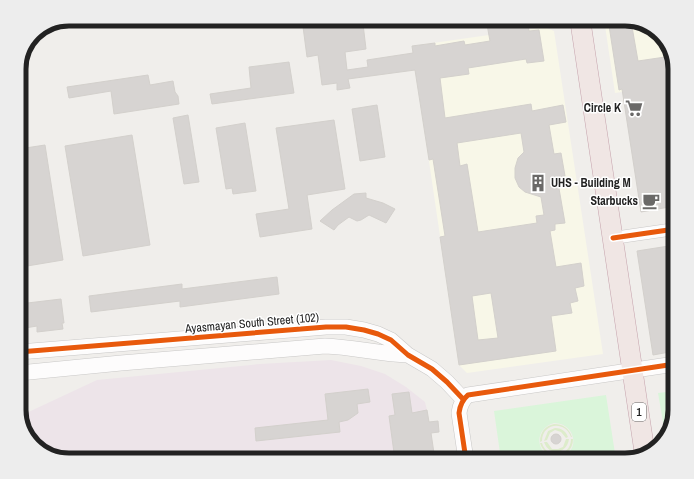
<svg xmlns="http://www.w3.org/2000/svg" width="694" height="479" viewBox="0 0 694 479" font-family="'Archivo Narrow',sans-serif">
<rect width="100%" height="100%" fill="#f0eeeb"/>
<path fill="#ede4e9" d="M331,360l30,6 24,8 21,13 19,15 2,8 8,50h-366l-28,-9 -15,-16 -6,-19 77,-36 163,-16z"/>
<path fill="#f8f7e8" d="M604,19h21l28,9 17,19 5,21v16l-60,9z
M545,27l9,4 49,323 -136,19 -8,-8 -47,-319z"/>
<path fill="#ddeccb" d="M554,424c9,0 15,4 18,13h-1c-6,-17 -29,-14 -29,4l-2,1c0,-10 5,-16 14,-18z
M555,428c6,0 11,3 13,9l-2,1 -5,-6 -6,-2 -5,3 -3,7 -3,1 4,-10z
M566,439h3c-2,15 -20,18 -25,3h3l5,7h6l5,-2z
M571,439h2c0,20 -27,24 -33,4h2c5,17 29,14 29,-4z"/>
<path fill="#daf5da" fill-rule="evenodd" d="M675,391v20l-9,28 -8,-46z
M606,395l10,65h-115l-7,-49zM554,423c22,0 27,29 6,34 -22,4 -30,-27 -6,-34z"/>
<path fill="#d7d4d2" stroke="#d3d0cc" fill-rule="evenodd" d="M302,19h26l2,9 33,-4 3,25 -21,3 2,18 21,-3 -1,-7 46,-7 -1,-7 23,-3v3l29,-5 1,4 25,-4 -4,-22h41l2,12 10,-1 5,31 -17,2 -1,-4 -58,9 1,6 -29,4 5,40 86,-14 1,7 31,-6 3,17 -17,3 5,29 7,-1 4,23 -8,1 8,46 -10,1v6l-5,1 6,36 25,-4 3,23 -9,2 3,13 -8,2 2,10 -21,3 5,35 -97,14 -19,-128 5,-1 -12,-77 -4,1 -14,-90 -67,9 2,9 -13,2v-7l-15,2 -4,-30 -11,2zM521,133l3,19 -6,6 -3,10v10l4,9 6,5 16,5 3,18 -8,1 1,7 -59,9 -11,-68 -7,2 -3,-23zM491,293l7,45 -20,2 -6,-44z
M608,19h17l6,2 7,40 34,-5 3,12v138l-34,6 -19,-123 -3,1z
M289,62l5,31 -82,11 -2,-10 41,-6 -2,-21z
M148,75l2,10 23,-4 2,11 3,4 1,8 -65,10 -3,-23 -42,7 -2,-11z
M377,105l8,52 -25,4 -8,-52z
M188,115l11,67 -15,2 -11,-66z
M334,120l11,69 -38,6 5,34 -52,8 -4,-23 33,-5 -13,-81z
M245,123l11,68 -23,3 -1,-6 -6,1 -10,-61z
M132,135l18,110 -67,11 -18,-110z
M45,145l18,115 -42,7 -2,-13v-105z
M366,193v5l17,5 12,6 -9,14 -17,-8 -8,5 -4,1 -8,-4 -11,8 -4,5 -14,-9 12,-11 22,-16z
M675,245v106l-22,4 -16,-104z
M277,277l2,17 -99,13v-6l-89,11 -2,-16 93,-12v5z
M61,299l3,24h-2l1,6 -26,3v-6l-18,3v-25z
M368,389l2,13 -13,2 1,9 -10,7 -9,2 1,10 -84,9 -1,-13 73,-8 -3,-26z
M409,392l3,21 15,-3 2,12 9,-1 1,11 -8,1 4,27h-40l-6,-44 6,-1 -3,-21z
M551 439a5 5 0 1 1 10 0a5 5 0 1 1-10 0Z"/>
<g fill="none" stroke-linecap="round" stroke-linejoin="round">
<g stroke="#c9c8c7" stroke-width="13">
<path id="minor" d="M613,238l62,-9"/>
</g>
<g stroke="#c9c8c7" stroke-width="16">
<path id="tertiary" d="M19,352l307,-25h20l18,3 14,4 13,6 17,15 24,14 15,13 16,17
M19,373l102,-10 204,-17c28,1 55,8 83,9
M466,460l-7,-47c1,-8 3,-13 9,-18l207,-31"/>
</g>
<g stroke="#c5a2ac" stroke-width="21">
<path id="trunk" d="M580,19l65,436"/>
</g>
<use href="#minor" stroke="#fdfcfc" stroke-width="12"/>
<use href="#tertiary" stroke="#fdfcfc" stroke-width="15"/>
<use href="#trunk" stroke="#f0e6e4" stroke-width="20"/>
<g stroke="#ccc" stroke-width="4.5">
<path id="rail" d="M350,460l14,-1"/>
</g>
<use href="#rail" stroke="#fff" stroke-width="3" stroke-dasharray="9" stroke-linecap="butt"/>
<g stroke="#fff" stroke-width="8">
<path id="cycleway" d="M613,238l62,-9
M19,352l307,-25h20l18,3 14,4 13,6 17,15 24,14 15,13 16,17
M466,460l-7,-47c1,-8 3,-13 9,-18l207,-31"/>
</g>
<use href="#cycleway" stroke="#e8590c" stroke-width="5"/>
</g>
<defs>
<g id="supermarket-bare" transform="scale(1.38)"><path d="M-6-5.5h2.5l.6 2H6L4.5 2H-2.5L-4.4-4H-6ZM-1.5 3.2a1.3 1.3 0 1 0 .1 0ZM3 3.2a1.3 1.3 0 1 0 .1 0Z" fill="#6a6968" stroke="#fff" stroke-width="2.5" paint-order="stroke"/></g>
<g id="building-bare" transform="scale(1.38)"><path d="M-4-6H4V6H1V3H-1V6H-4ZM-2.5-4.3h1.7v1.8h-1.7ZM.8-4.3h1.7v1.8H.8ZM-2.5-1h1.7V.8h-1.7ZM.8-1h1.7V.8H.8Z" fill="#6a6968" stroke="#fff" stroke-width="2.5" paint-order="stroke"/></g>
<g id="cafe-bare" transform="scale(1.38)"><path d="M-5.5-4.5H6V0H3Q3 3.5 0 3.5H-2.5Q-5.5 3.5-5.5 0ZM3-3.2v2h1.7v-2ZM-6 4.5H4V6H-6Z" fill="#6a6968" stroke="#fff" stroke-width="2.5" paint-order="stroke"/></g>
</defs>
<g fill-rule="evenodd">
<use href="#supermarket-bare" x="634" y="108"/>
<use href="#building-bare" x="538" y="183"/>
<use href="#cafe-bare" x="651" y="201"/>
</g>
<g text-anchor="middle" stroke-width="3" stroke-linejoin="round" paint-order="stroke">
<rect fill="#fff" stroke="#646464" stroke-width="1" x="632" y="403" width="14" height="18" rx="3"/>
<g font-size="11" font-weight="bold" fill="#222">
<text x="639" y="416">1</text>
</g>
<g font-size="12" font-weight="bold" fill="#222" stroke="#fff" text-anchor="end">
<text x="621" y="112">Circle K</text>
<text x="551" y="187" text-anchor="start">UHS - Building M</text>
<text x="638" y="205">Starbucks</text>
</g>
<g font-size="12" fill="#222" stroke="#fff">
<text transform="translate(252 323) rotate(-5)" y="4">Ayasmayan South Street (102)</text>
</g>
</g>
<path d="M0 0H694V479H0ZM69 26H625A43 43 0 0 1 668 69V410A43 43 0 0 1 625 453H69A43 43 0 0 1 26 410V69A43 43 0 0 1 69 26Z" fill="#ededed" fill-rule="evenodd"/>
<path fill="none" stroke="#222" stroke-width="5" d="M69 26H625A43 43 0 0 1 668 69V410A43 43 0 0 1 625 453H69A43 43 0 0 1 26 410V69A43 43 0 0 1 69 26Z"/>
</svg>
